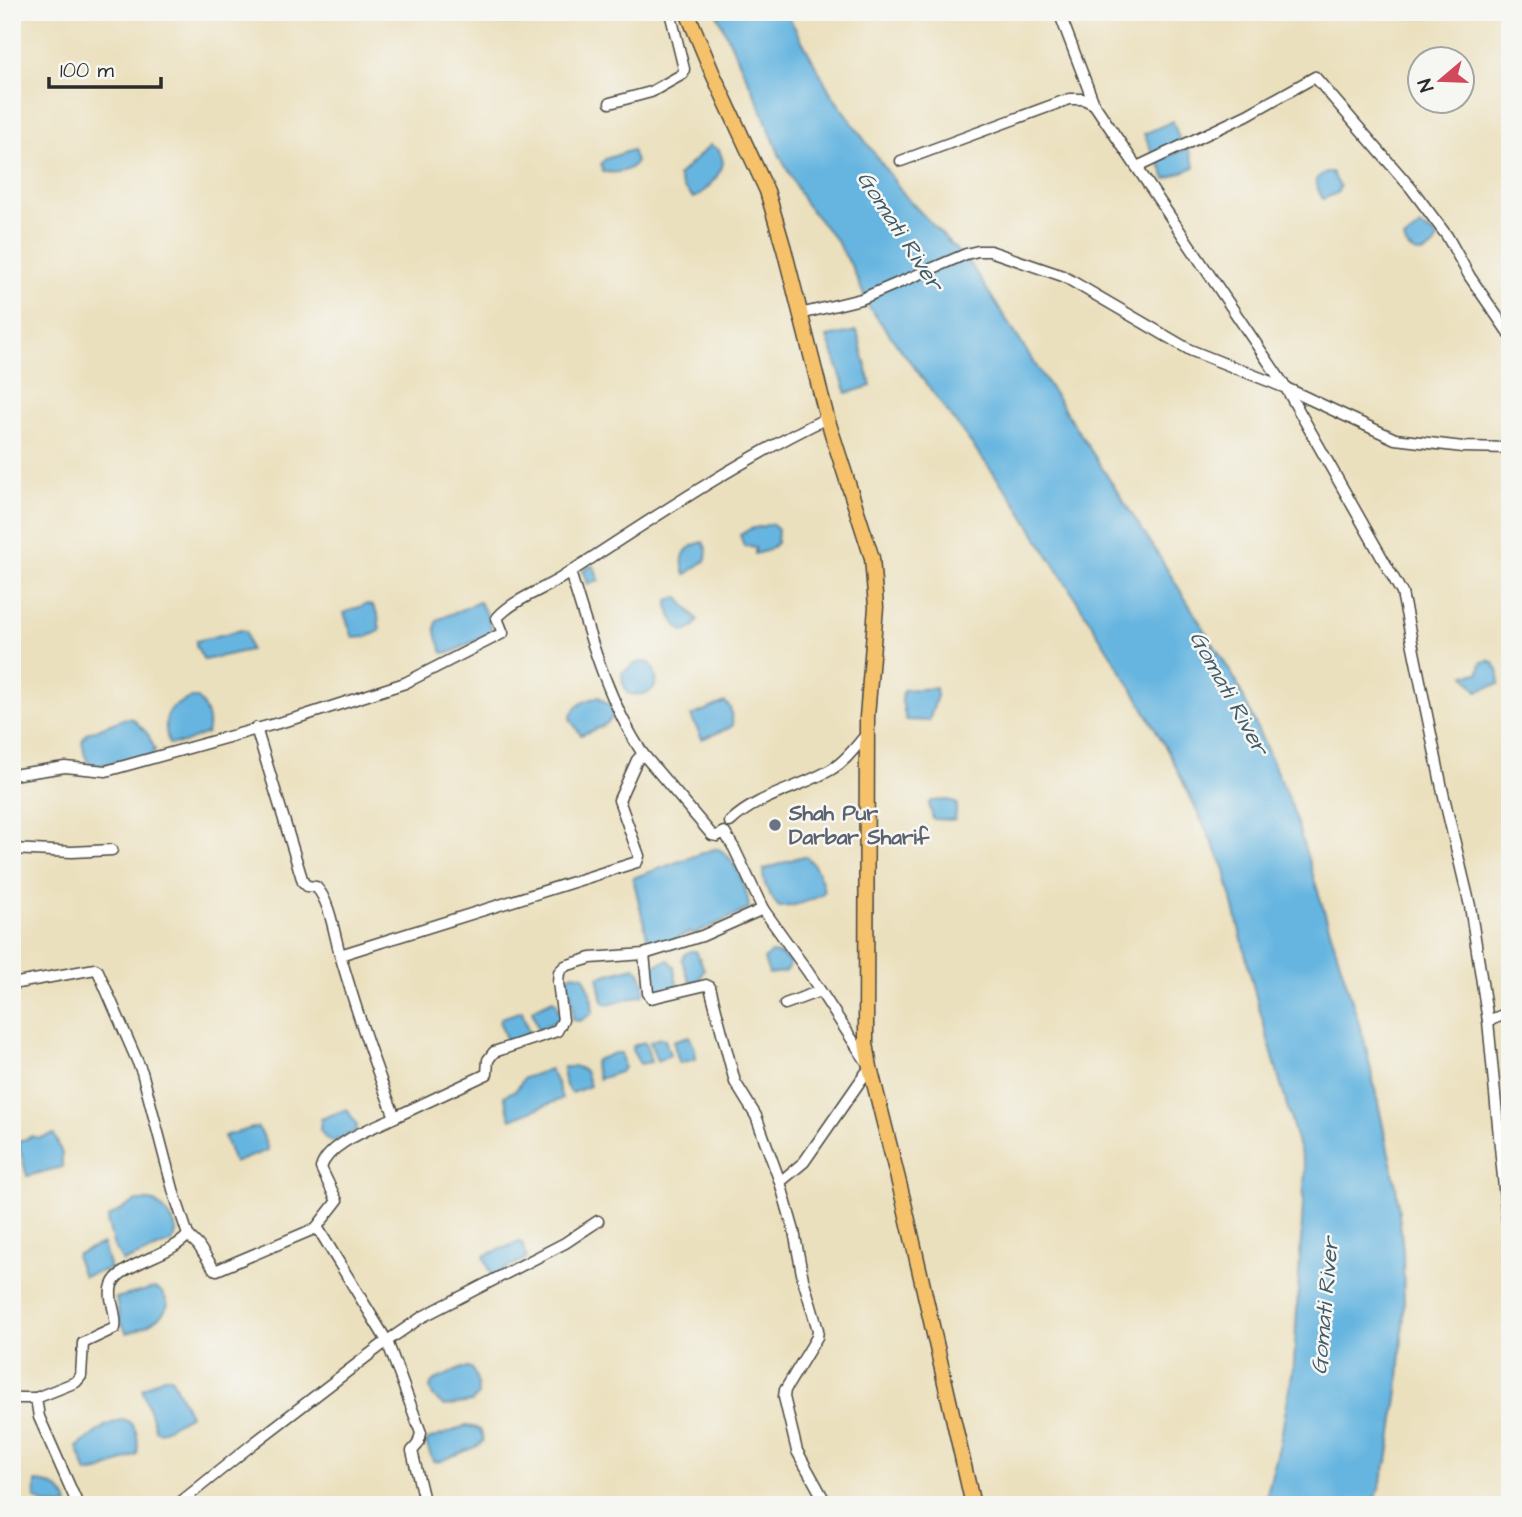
<svg xmlns="http://www.w3.org/2000/svg" width="1522" height="1517" font-family="'Architects Daughter',sans-serif">
<style>
.water{fill:#66b5e0;stroke:#487086;stroke-width:2}
.lines{fill:none;stroke-linecap:round;stroke-linejoin:round}
.minor-casing{stroke:#484641;stroke-width:13}
.major-casing{stroke:#484641;stroke-width:17}
.minor{stroke:#fff;stroke-width:10}
.major{stroke:#f5c16b;stroke-width:14}
.worship-dot{fill:#6b7280;stroke:#f6f6f2;stroke-width:2.5}
.labels{text-anchor:middle;dominant-baseline:central;stroke-width:5;stroke-linejoin:round;paint-order:stroke}
.worship-label{font-size:21px;font-weight:bold;fill:#5b616d;stroke:#f6f6f2;text-anchor:start}
.water-label{font-size:23px;font-style:italic;fill:#405b6a;stroke:#f6f6f2}
</style>
<rect width="100%" height="100%" fill="#f6f6f2"/>
<filter id="ink" filterUnits="userSpaceOnUse"><feTurbulence type="fractalNoise" baseFrequency=".0143" numOctaves="2"/><feDisplacementMap in="SourceGraphic" scale="14" xChannelSelector="R" yChannelSelector="G"/><feConvolveMatrix kernelMatrix="1 2 1 2 8 2 1 2 1" color-interpolation-filters="sRGB"/></filter>
<filter id="wash" filterUnits="userSpaceOnUse"><feTurbulence type="fractalNoise" baseFrequency=".00686" numOctaves="4" result="noise"/><feDisplacementMap in="SourceGraphic" scale="28" xChannelSelector="R" yChannelSelector="G"/><feGaussianBlur stdDeviation="1.57" result="paint"/><feColorMatrix in="noise" values="0 0 0 0 0 0 0 0 0 0 0 0 0 0 0 0 0 1.4 0 .05"/><feComposite in="paint" operator="in"/></filter>
<g filter="url(#wash)">
<rect width="100%" height="100%" fill="#ebe0bd"/>
<g class="water">
<path d="M716,12H786L832,95L906,197L971,265L1159,556L1236,681L1291,804L1365,1043L1396,1186L1403,1251L1404,1312L1398,1391L1389,1455L1374,1505H1264L1280,1443L1294,1363L1305,1169L1256,997L1224,867L1171,757L1138,698L1015,502L869,307L852,267L836,240L804,202L780,156L760,106Z"/>
<path d="M1173,121L1180,142L1153,154L1144,134Z"/>
<path d="M710,145L719,150C720,152 723,161 723,162C723,172 703,195 694,198L683,188L678,176Z"/>
<path d="M1188,148L1195,167L1166,179L1158,160Z"/>
<path d="M632,150L636,162C629,173 615,173 603,172L601,164L605,159Z"/>
<path d="M1326,172H1332L1340,187L1337,193L1323,199L1316,185L1317,178Z"/>
<path d="M1421,226L1438,238C1436,242 1435,246 1431,248C1421,258 1407,252 1404,239Z"/>
<path d="M857,331L871,386L847,393L827,337Z"/>
<path d="M772,524L778,530L777,543L769,550L755,554V547L744,546L740,535L750,529Z"/>
<path d="M703,542L707,550L706,560L685,575C679,557 684,546 703,542Z"/>
<path d="M591,566H594L599,580L588,584L583,570Z"/>
<path d="M678,597L698,620L693,628L685,632C675,627 667,611 668,600Z"/>
<path d="M479,602L486,613L493,632L452,652L443,653C439,642 433,631 437,620Z"/>
<path d="M366,604L373,606L378,615L380,631L367,637L353,638L344,613Z"/>
<path d="M241,630L246,631L250,650L204,660L196,646V641Z"/>
<path d="M1488,660L1494,663L1499,673V684L1477,691L1465,675L1479,673L1481,663Z"/>
<path d="M643,662L650,663C664,685 653,697 628,694L623,683L622,673L635,664Z"/>
<path d="M936,688L937,696L929,721L906,720L902,701L903,690Z"/>
<path d="M599,697L610,706L614,714C608,727 593,730 581,735L570,719C573,705 586,700 599,697Z"/>
<path d="M192,698H198C206,709 211,720 207,733L183,743L169,744C161,717 167,706 192,698Z"/>
<path d="M725,702L730,707L733,725L729,728L702,739L691,716Z"/>
<path d="M126,718L133,719L148,734L155,750L152,756L91,767L85,756L82,741L87,733Z"/>
<path d="M949,800L957,804L955,820L933,819L929,804L932,801Z"/>
<path d="M714,849H719C736,859 748,890 749,909L694,934L692,932C676,937 666,944 650,949L633,878Z"/>
<path d="M799,857H807C817,867 822,878 824,892C814,901 792,907 779,907C769,895 763,885 763,870Z"/>
<path d="M691,951H696L704,969L700,980L690,982L682,960L685,954Z"/>
<path d="M771,953C779,953 785,956 790,964L788,969L785,972L769,974L764,959Z"/>
<path d="M669,960L674,967L677,985L675,988L654,994L650,979L652,966Z"/>
<path d="M634,967C642,971 646,986 643,995L608,1005L603,1001L598,977Z"/>
<path d="M573,974L584,976L591,995L593,1013L580,1021L572,1020L573,1007L567,978Z"/>
<path d="M553,1000L557,1004L560,1019L538,1030L532,1010Z"/>
<path d="M522,1011L529,1034L512,1043L507,1041L499,1021L501,1018Z"/>
<path d="M689,1036L695,1049L696,1059L679,1063L673,1041Z"/>
<path d="M660,1038L665,1040L670,1055L657,1061L650,1042Z"/>
<path d="M643,1042L646,1044L651,1062L640,1064L632,1050L633,1046Z"/>
<path d="M615,1053H621L624,1068L620,1072L599,1079L594,1065L596,1060Z"/>
<path d="M564,1067H577L585,1071L590,1086L572,1093C565,1088 561,1075 564,1067Z"/>
<path d="M550,1069L558,1085L562,1099L511,1119L504,1096L516,1090L524,1078Z"/>
<path d="M347,1109L357,1126L356,1131L333,1142L327,1140L320,1130L321,1119Z"/>
<path d="M257,1127L262,1133L268,1150L234,1163L224,1136Z"/>
<path d="M54,1134L62,1154V1167L27,1176L18,1142L32,1136L39,1138Z"/>
<path d="M136,1201C142,1201 148,1200 154,1202C162,1206 175,1221 176,1231C177,1235 174,1238 172,1242L123,1262L114,1246L107,1221L109,1217Z"/>
<path d="M519,1242L522,1243L527,1258L492,1276L484,1257L486,1255Z"/>
<path d="M103,1244L110,1269L83,1276L76,1258L77,1254Z"/>
<path d="M154,1288C163,1290 165,1297 168,1305C162,1320 142,1329 127,1333L120,1322L116,1298Z"/>
<path d="M462,1368H471C477,1377 478,1384 478,1395L472,1402L444,1406L433,1396L430,1387L433,1381Z"/>
<path d="M163,1377H171L190,1415L160,1432L156,1431L142,1389Z"/>
<path d="M123,1419C138,1423 139,1442 137,1455L102,1470L87,1473L77,1447L105,1426Z"/>
<path d="M466,1426C477,1427 483,1429 483,1441L478,1446L438,1462L433,1461L426,1443L428,1440Z"/>
<path d="M36,1482C50,1482 65,1490 68,1505H47L35,1499Z"/>
</g>
</g>
<g filter="url(#ink)">
<g class="lines">
<defs>
<g id="minor">
<path d="M1059,12L1094,104L1286,388L1402,593L1443,793L1470,906L1488,1021L1510,1251"/>
<path d="M610,103L651,92L683,74L684,69L670,12"/>
<path d="M901,161L1069,99H1083L1094,104"/>
<path d="M1137,167L1247,115L1315,77L1411,188L1447,236L1470,277L1510,335"/>
<path d="M800,314L861,299L966,254L978,251H990L1063,276L1190,350L1286,388L1395,439L1463,447L1510,448"/>
<path d="M256,728L303,882L307,886L316,887C330,900 335,939 341,958C357,1012 374,1065 395,1117L487,1074L488,1060L494,1052L557,1031L563,1020L558,982L559,972L565,966L591,958L644,954L702,936L763,909L734,848L724,832L717,836L712,835L643,754"/>
<path d="M12,775L65,767L106,771L300,717L405,683L503,633L497,618C513,600 540,591 561,578C647,522 734,463 827,418"/>
<path d="M730,822C758,795 800,788 832,769C846,761 856,746 867,734"/>
<path d="M12,849L72,852L112,850"/>
<path d="M763,909L808,972L870,1067L804,1162L780,1182"/>
<path d="M644,954L648,993L651,998L706,985L710,987L735,1082L756,1116L780,1182L794,1231L803,1279L818,1330L817,1337L785,1390L784,1397L797,1451L827,1505"/>
<path d="M340,955L637,862L639,856L619,800L637,760L643,754C607,700 589,633 570,572"/>
<path d="M12,984L95,969L98,971L142,1072L174,1193L188,1235C172,1255 119,1264 112,1285C107,1299 118,1314 115,1328L83,1343L81,1376L76,1382L36,1398L39,1417L78,1505"/>
<path d="M785,1004L820,991"/>
<path d="M1488,1021L1510,1012"/>
<path d="M316,1228L337,1201L321,1168C328,1143 373,1128 395,1117"/>
<path d="M188,1235L198,1245L214,1269L217,1270L314,1229L319,1230L387,1341L421,1433L418,1444L412,1451L425,1505"/>
<path d="M12,1398H36"/>
<path d="M177,1505L254,1443L387,1341L422,1317L565,1243L598,1221"/>
</g>
<path id="major" d="M687,12L712,72L767,191L784,249L827,418L872,558L876,607L867,717L866,1043L870,1067L904,1203L973,1505"/>
</defs>
<use href="#minor" class="minor-casing"/>
<use href="#major" class="major-casing"/>
<use href="#minor" class="minor"/>
<use href="#major" class="major"/>
</g>
</g>
<circle class="worship-dot" cx="775" cy="825" r="7"/>
<g class="labels">
<g class="worship-label">
<text x="789" y="813">Shah Pur<tspan x="789" dy="24">Darbar Sharif</tspan></text>
</g>
<g class="water-label">
<text transform="translate(900 231) rotate(57)">Gomati River</text>
<text transform="translate(1229 693) rotate(61)">Gomati River</text>
<text transform="translate(1325 1306) rotate(-85)">Gomati River</text>
</g>
</g>
<rect width="1522" height="1517" fill="none" stroke="#f6f6f2" stroke-width="42"/>
<g transform="translate(1441 80) rotate(251)"><circle r="33" fill="#f6f6f2" stroke="#a5a5a2" stroke-width="2"/>
<path d="M0-5L12 26L0 18L-12 26Z" fill="#d1495b"/>
<text y="-10" font-size="19" font-weight="bold" text-anchor="middle" fill="#2b2b2b">N</text>
</g>
<path d="M49 77v10h112v-10" fill="none" stroke="#2b2b2b" stroke-width="3.5"/>
<text x="60" y="77" font-size="21" fill="#2b2b2b" stroke="#f6f6f2" stroke-width="5" paint-order="stroke">100 m</text>
</svg>
